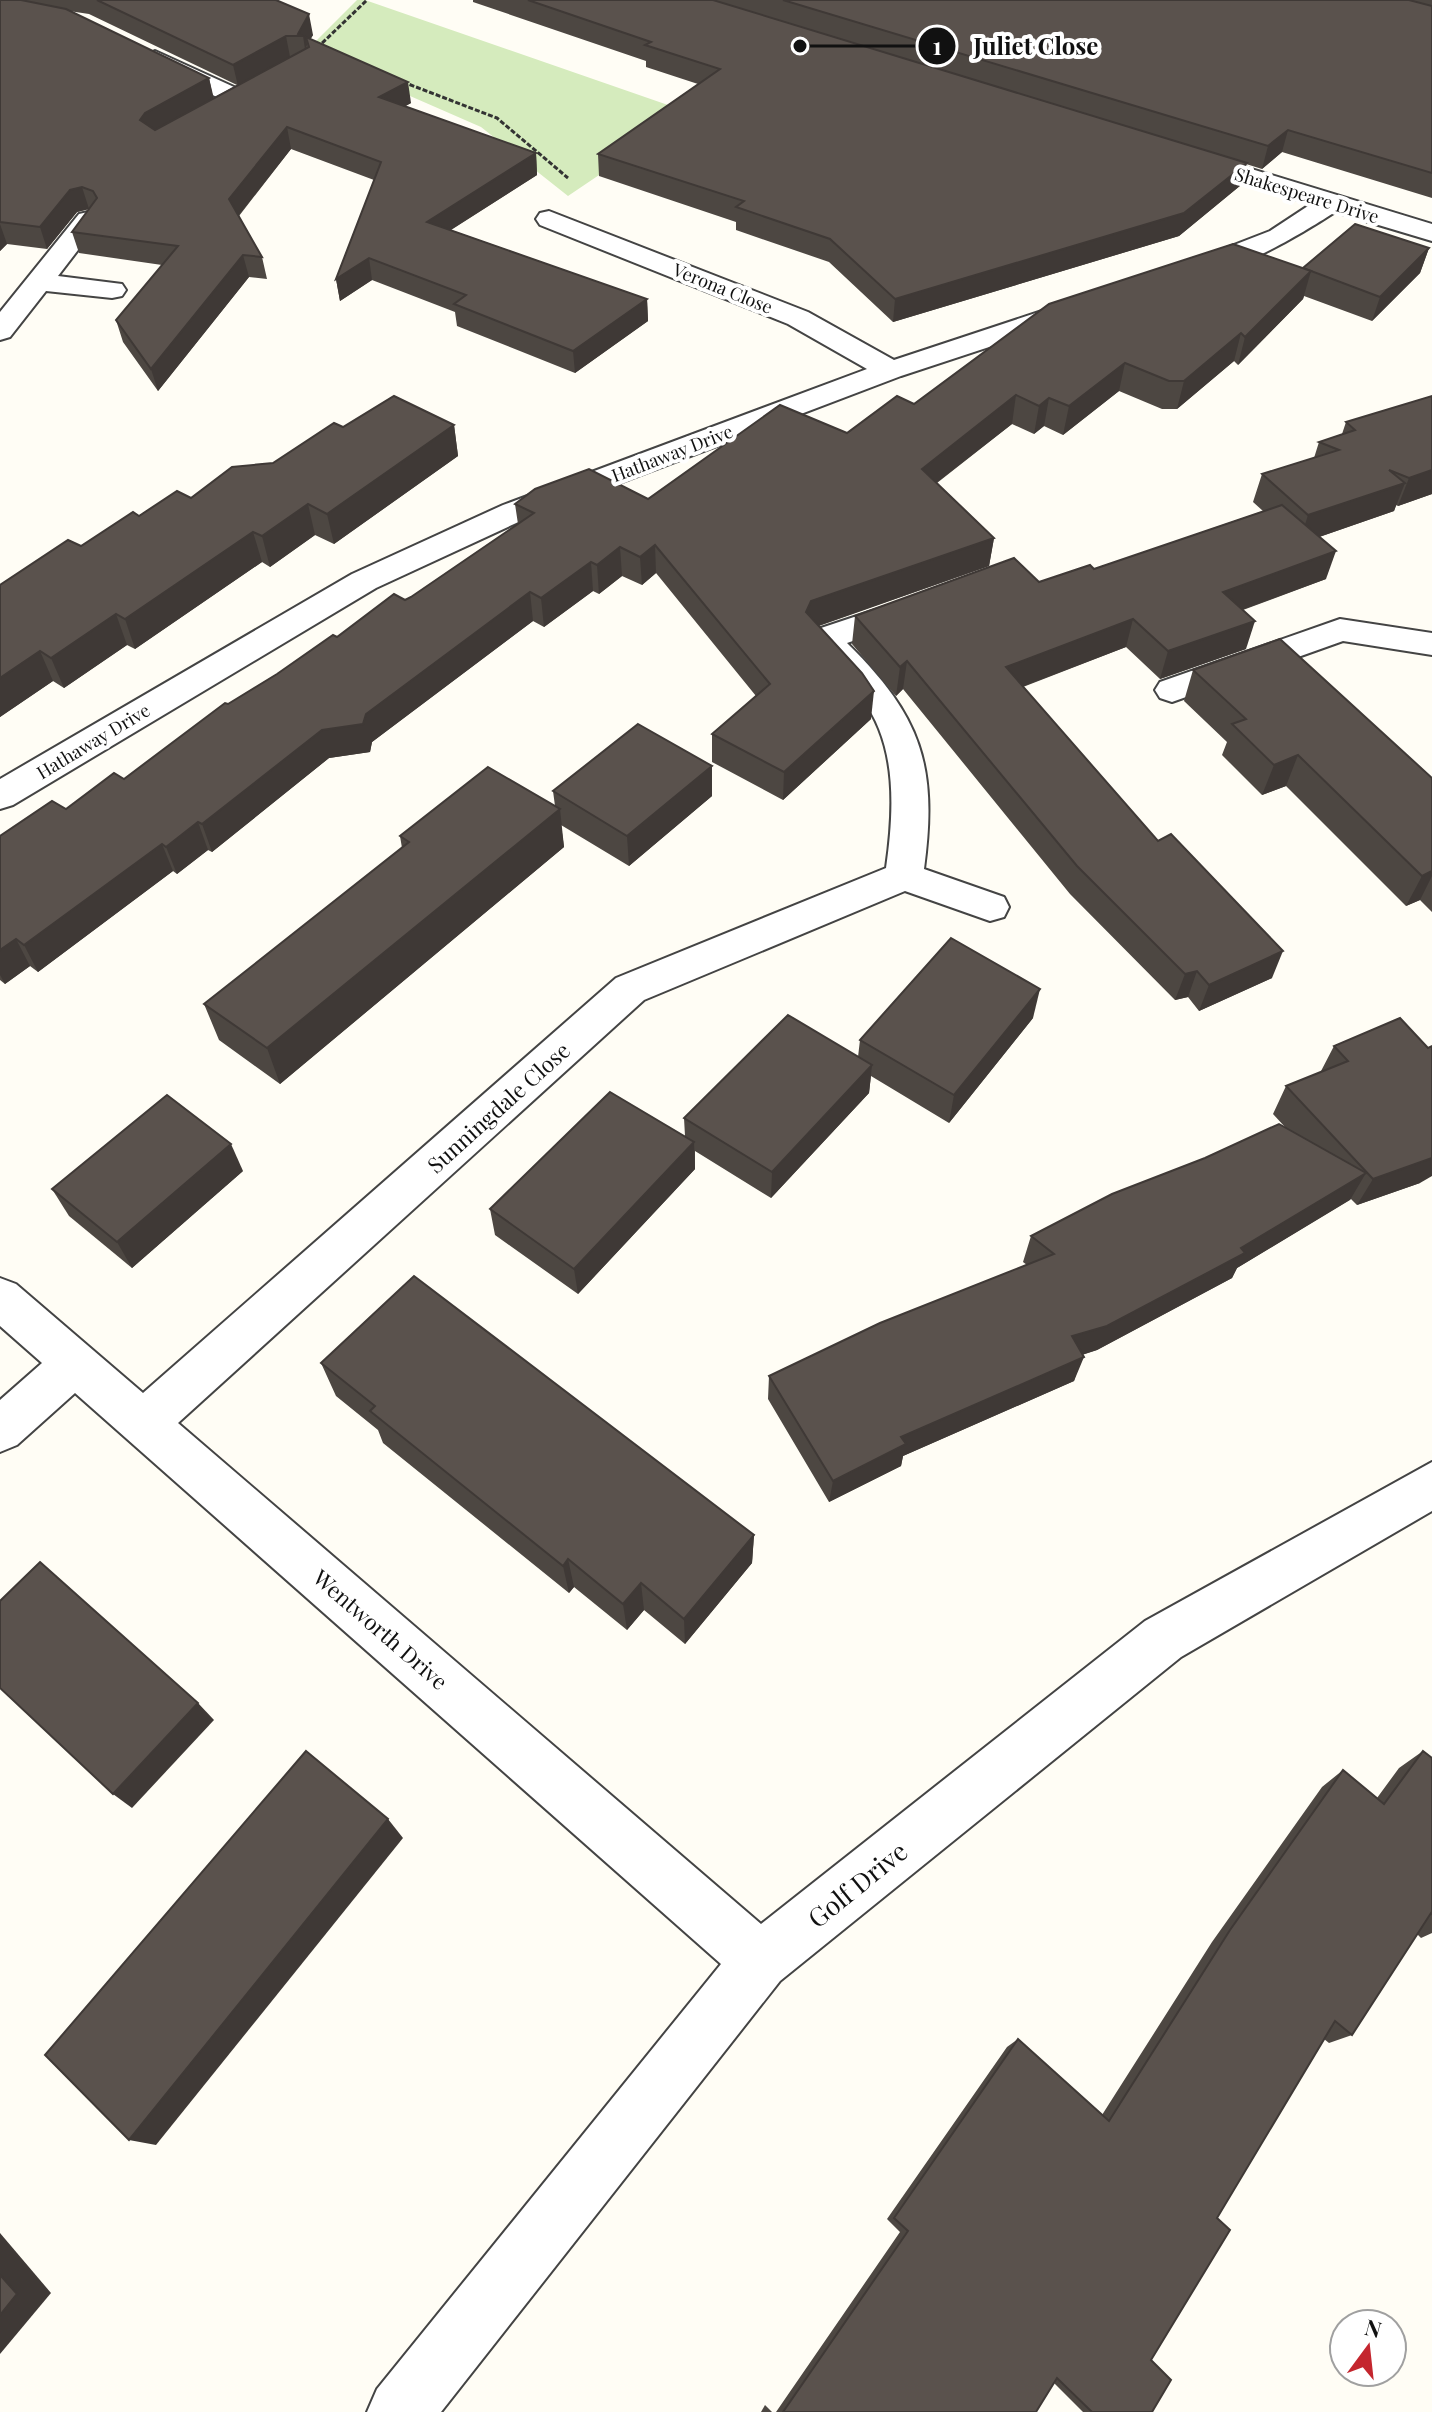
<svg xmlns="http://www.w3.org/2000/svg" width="1432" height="2412" font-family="'Playfair Display',serif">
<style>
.green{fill:#d5ebbd}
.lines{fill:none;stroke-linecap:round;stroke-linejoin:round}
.minor-casing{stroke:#444;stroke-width:4}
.path{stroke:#333;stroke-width:3;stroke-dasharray:5 2;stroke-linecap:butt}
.minor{fill:#fff;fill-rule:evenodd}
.wall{fill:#4d4742;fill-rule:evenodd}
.shaded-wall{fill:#3f3936}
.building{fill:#5a524d;stroke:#3f3936;stroke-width:2}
.labels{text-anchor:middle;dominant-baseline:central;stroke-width:8;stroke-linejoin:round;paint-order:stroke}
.far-street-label{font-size:18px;fill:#111;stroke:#fff}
.street-label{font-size:22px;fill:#111;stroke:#fff}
.near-street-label{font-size:26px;fill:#111;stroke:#fff}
.leader{fill:none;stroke:#111;stroke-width:3}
.callout-dot{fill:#111;stroke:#fff;stroke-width:3}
.mark-label{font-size:24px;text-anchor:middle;font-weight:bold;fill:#fff}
.callout-label{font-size:24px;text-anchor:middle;font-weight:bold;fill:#111;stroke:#fff;stroke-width:8;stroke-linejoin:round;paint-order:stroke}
</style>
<rect width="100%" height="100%" fill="#fffdf5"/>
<path class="green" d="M357,0H365L691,113L568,196L481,127L394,89L302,55Z"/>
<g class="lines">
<defs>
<g id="minor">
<path d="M155,51L245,92L248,97L245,102H227L147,63L143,58Z"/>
<path d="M1186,149L1432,224V241L1335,212C1306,231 1219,284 1185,276L1181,270L1185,264L1270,231L1311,204L1177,162L1173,157L1177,152Z"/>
<path d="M549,211L808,312L894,360L1063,304H1083L1087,310L1083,316L901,376L525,519L376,588L13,805L0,809V779L352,574L503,505L867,369L788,324L540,225L536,219L540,213Z"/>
<path d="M88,212L97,214L101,220L58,276L122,284L126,290L122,296L112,298L46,291L10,337L0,340V312L79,214Z"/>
<path d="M908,599L920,602L925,610L920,618L847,643C921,716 938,765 924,869L1004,897L1009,907L1004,917L990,921L905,891L644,1000L178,1423L761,1924L1145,1621L1432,1462V1511L1181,1657L780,1981L441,2412H367L377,2389L721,1964L75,1393L17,1445L0,1452V1400L42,1363L0,1326V1278L16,1284L143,1393L616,978L886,868C894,813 898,745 862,699C845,678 822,662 807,639L812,631Z"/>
<path d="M1340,619L1432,633V655L1343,641L1172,702L1160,698L1155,690L1160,682Z"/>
</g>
</defs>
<use href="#minor" class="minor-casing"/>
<g class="path">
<path d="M317,48L367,0"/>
<path d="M403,82L497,118L568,178"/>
</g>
<use href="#minor" class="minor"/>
</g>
<g class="wall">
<path d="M0,0H276L313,35L310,39L411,103L405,106L536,153L537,175L451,230L647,299L648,321L575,373L457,326L455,312L372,280L340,301L336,279L374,180L291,149L239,216L262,257L267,279L249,277L158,391L123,342L116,320L162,265L79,253L72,232L89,209L77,212L47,249L7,244L0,251ZM69,11L89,14L237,85L213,98L209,78Z"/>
<path d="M473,0H1432V198L1282,152L1262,169L1246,164L1241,185L1179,236L893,322L829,262L736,230V222L599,176L598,154L698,84L646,67V61L473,2Z"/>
<path d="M1429,248L1420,273L1372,321L1304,296L1303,299L1238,365L1234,361L1177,409H1162L1119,391L1063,435L1044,426L1034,434L1012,424L937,483L994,538L989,566L819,626L871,719L783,800L712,762V734L756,696L656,573L642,585L622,576L599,594L593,591L544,627L533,621L372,742L370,752L329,758L212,852L208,850L177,874L173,871L38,972L30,966L5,984L0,980V836L66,809L124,779L228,704L337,637L411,597L518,524L515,504L648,499L847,433L914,404L1303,268Z"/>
<path d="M1346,422L1432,494L1398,506L1396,505L1394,511L1319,537L1326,579L1243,610L1246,649L1160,679L1126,647L1023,687L1272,978L1199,1011L1188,997L1175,1000L1070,894L903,689L896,696L852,644L855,616L1039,582L1094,569L1263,511L1253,502L1262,474L1314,458L1319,442L1342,434Z"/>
<path d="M454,425L458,456L334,544L315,535L270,567L262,562L135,649L127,645L64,688L53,681L0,717V585L81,546L139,516L191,498L273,463L343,427Z"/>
<path d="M1193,670L1432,778V912L1420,900L1406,906L1286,786L1262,795L1222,755L1227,742L1184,701Z"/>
<path d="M553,791L712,796L629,866L561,825L564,847L280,1084L219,1040L204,1004L402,848L400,836L555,806Z"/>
<path d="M1033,1018L949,1123L871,1076L869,1093L771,1198L695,1151V1169L578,1294L495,1235L490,1209L685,1136L684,1118L858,1057L860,1040Z"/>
<path d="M1400,1018L1420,1183L1357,1205L1351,1199L1237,1268L1232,1278L1097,1350L1082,1355L1074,1381L903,1456L901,1466L829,1502L768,1399L769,1376L1027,1265L1023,1262L1031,1236L1285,1127L1273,1114L1286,1086L1320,1073L1334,1046Z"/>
<path d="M243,1171L132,1268L69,1216L52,1189Z"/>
<path d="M321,1363L754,1535L752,1563L685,1644L644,1610L627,1630L574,1587L569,1593L383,1443L378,1430L336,1396Z"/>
<path d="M1423,1751L1432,1758V1933L1421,1938L1417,1934L1352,2035L1329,2043L1324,2039L1217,2218L1151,2360L1152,2412H1083L1054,2383L1036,2412H776L900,2232L887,2219L1007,2047L1018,2039L1102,2115L1212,1942L1322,1787L1343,1770L1377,1798L1399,1768Z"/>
<path d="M765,2405L772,2412H761Z"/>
</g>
<g class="shaded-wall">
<path d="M309,14L313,35L308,44L306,37L307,45L305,49L303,36L298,34Z"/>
<path d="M286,36L290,57L238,86L233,65Z"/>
<path d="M209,78L214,99L151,134L140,120L145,113Z"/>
<path d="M408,82L411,103L383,119L379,97Z"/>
<path d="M287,127L291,149L234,221L229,199Z"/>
<path d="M1288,130L1282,152L1262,169L1268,146Z"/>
<path d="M536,153L537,175L430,243L427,222Z"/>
<path d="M1247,163L1241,185L1179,236L893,322L895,299Z"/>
<path d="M82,187L89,209L77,212L47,249L40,227L70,190Z"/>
<path d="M0,224L7,244L0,251Z"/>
<path d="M1429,248L1420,273L1372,321L1380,297Z"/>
<path d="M243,255L249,277L158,391L151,369Z"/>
<path d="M369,258L372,280L340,301L336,279Z"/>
<path d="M1311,271L1303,299L1238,365L1245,337Z"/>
<path d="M647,299L648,321L575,373L573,351Z"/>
<path d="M1241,333L1234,361L1177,409L1184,381Z"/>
<path d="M1125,363L1119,391L1063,435L1069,406Z"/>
<path d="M1016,395L1012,424L918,497L922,469Z"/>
<path d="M1049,398L1044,426L1034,434L1039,406Z"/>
<path d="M454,425L458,456L334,544L327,514Z"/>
<path d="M1432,470V494L1398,506L1409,478Z"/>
<path d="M1405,483L1394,511L1299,544L1308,515Z"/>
<path d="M308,504L315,535L270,567L262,536Z"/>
<path d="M253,532L262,562L135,649L125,619Z"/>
<path d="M994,538L989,566L809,629L806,612L811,601Z"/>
<path d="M655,545L656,573L642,585L640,557Z"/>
<path d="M620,547L622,576L599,594L597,565Z"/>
<path d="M1336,551L1326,579L1214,620L1223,592Z"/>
<path d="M591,562L593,591L544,627L541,598Z"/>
<path d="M530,592L533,621L372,742L370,752L329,758L212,852L202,824L322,730L366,714Z"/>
<path d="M116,614L127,645L64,688L51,658Z"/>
<path d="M1133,619L1126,647L1000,695L1006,667Z"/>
<path d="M1255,621L1246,649L1160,679L1168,651Z"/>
<path d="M40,651L53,681L0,717V678Z"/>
<path d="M907,661L903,689L896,696L900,667Z"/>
<path d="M874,691L871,719L783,800L784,772Z"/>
<path d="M1298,755L1286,786L1262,795L1274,765Z"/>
<path d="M712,766V796L629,866L627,836Z"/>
<path d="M560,809L564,847L280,1084L267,1048Z"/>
<path d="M198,822L208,850L177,874L166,847Z"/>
<path d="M162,844L173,871L38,972L24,945Z"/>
<path d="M1432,871V876L1420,900L1406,906L1422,876Z"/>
<path d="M16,939L30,966L5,984L0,975V950Z"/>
<path d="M1283,951L1272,978L1199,1011L1209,985Z"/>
<path d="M1197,971L1188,997L1175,1000L1185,974Z"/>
<path d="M1040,989L1033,1018L949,1123L954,1095Z"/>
<path d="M872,1065L869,1093L771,1198L772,1172Z"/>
<path d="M694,1142L695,1169L578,1294L574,1269Z"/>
<path d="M231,1144L243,1171L132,1268L117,1242Z"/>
<path d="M1432,1158V1176L1420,1183L1357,1205L1373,1179Z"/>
<path d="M1366,1173L1350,1200L1237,1268L1232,1278L1097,1350L1062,1361L1072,1336L1241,1248Z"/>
<path d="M1084,1357L1074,1381L903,1456L901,1466L829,1502L833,1481L901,1437Z"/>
<path d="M754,1535L752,1563L685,1644L684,1619Z"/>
<path d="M568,1559L574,1587L569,1593L563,1566Z"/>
<path d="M641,1583L644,1610L627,1630L623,1604Z"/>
<path d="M198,1703L214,1720L132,1808L113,1794Z"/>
<path d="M388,1819L403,1838L156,2145L129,2140Z"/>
<path d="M0,2233L51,2293L0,2354Z"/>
</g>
<g class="building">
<path d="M0,0H21L66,9L209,78L145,113L140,120L155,130L309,47L306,37L408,82L379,97L536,153L427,222L647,299L573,351L454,304L466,295L369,258L336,279L381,162L287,127L229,199L262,257L243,255L151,369L116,320L178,246L72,232L97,198L93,191L82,187L70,190L40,227L0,222Z"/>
<path d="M97,0H276L309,14L298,34L303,36H286L233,65Z"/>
<path d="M528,0H713L1247,163L1184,213L895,299L830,239L736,207L744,201L598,154L720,69L645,45L651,42Z"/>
<path d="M783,0H1409L1432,6V173L1288,130L1268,146Z"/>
<path d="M1355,224L1429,248L1380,297L1303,268Z"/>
<path d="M1233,244L1311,271L1245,337L1241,333L1184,381H1169L1125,363L1069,406L1049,398L1039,406L1016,395L922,469L994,538L811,601L806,612L862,673L874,691L784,772L712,734L770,684L655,545L640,557L620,547L597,565L591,562L541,598L530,592L366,714L363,724L322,730L202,824L198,822L166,847L162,844L24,945L16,939L0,950V836L52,801L66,809L114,773L124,779L225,703L228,704L277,674L333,635L337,637L394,594L405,600L411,597L534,513L515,504L535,489L589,469L648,499L780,405L847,433L897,396L914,404L1049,304Z"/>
<path d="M394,396L454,425L327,514L308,504L262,536L253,532L125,619L116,614L51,658L40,651L0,678V585L68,540L81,546L133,512L139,516L177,491L191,498L232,467L273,463L334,423L343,427Z"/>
<path d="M1432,396V470L1409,478L1389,470L1405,483L1308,515L1262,474L1339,450L1319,442L1355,430L1346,422Z"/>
<path d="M1282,505L1336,551L1223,592L1255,621L1168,651L1133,619L1006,667L1158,841L1171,834L1283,951L1209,985L1197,971L1185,974L1077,866L907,661L900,667L855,616L1014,558L1039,582L1090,565L1094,569Z"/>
<path d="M1280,639L1432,778V871L1422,876L1298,755L1274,765L1232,724L1246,719L1193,670Z"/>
<path d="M638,724L712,766L627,836L553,791Z"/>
<path d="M488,767L560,809L267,1048L204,1004L409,842L400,836Z"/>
<path d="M951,938L1040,989L954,1095L860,1040Z"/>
<path d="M788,1015L872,1065L772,1172L684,1118Z"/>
<path d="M1400,1018L1428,1048L1432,1046V1158L1373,1179L1286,1086L1348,1061L1334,1046Z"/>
<path d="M610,1092L694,1142L574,1269L490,1209Z"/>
<path d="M167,1095L231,1144L117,1242L52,1189Z"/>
<path d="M1279,1124L1366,1173L1241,1248L1245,1253L1107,1326L1072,1336L1084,1357L901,1437L906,1444L833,1481L769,1376L880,1323L1054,1254L1031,1236L1112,1194L1205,1158Z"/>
<path d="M414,1276L754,1535L684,1619L641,1583L623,1604L568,1559L563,1566L370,1411L375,1406L321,1363Z"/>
<path d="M40,1562L198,1703L113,1794L0,1688V1601Z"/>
<path d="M306,1751L388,1819L129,2140L45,2055Z"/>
<path d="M1423,1751L1432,1758V1914L1431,1913L1352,2035L1335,2021L1217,2218L1230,2230L1151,2360L1171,2380L1152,2412H1092L1057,2378L1036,2412H783L908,2231L894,2218L1018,2039L1109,2121L1230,1930L1343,1770L1384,1804Z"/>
<path d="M0,2275L17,2294L0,2315Z"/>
</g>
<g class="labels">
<g class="far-street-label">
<text transform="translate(1307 195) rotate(17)">Shakespeare Drive</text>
<text transform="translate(723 288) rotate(22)">Verona Close</text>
<text transform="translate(672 453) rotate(-21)">Hathaway Drive</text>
<text transform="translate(93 741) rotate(-31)">Hathaway Drive</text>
</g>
<g class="street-label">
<text transform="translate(498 1107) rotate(-42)">Sunningdale Close</text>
<text transform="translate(381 1629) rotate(41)">Wentworth Drive</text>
</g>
<g class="near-street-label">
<text transform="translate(857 1884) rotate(-39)">Golf Drive</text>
</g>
</g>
<path class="leader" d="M800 46L937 46"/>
<g class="callout-dot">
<circle cx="800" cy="46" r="8"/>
<circle cx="937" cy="46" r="20"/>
</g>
<g class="mark-label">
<text x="937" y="55">1</text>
</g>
<g class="callout-label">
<text x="1036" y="55">Juliet Close</text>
</g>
<g transform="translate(1368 2348) rotate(15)"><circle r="38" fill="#ffffff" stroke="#a0a0a0" stroke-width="2"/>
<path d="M0-6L14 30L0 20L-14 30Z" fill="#c4262e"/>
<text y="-12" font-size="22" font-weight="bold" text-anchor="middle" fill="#111111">N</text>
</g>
</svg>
